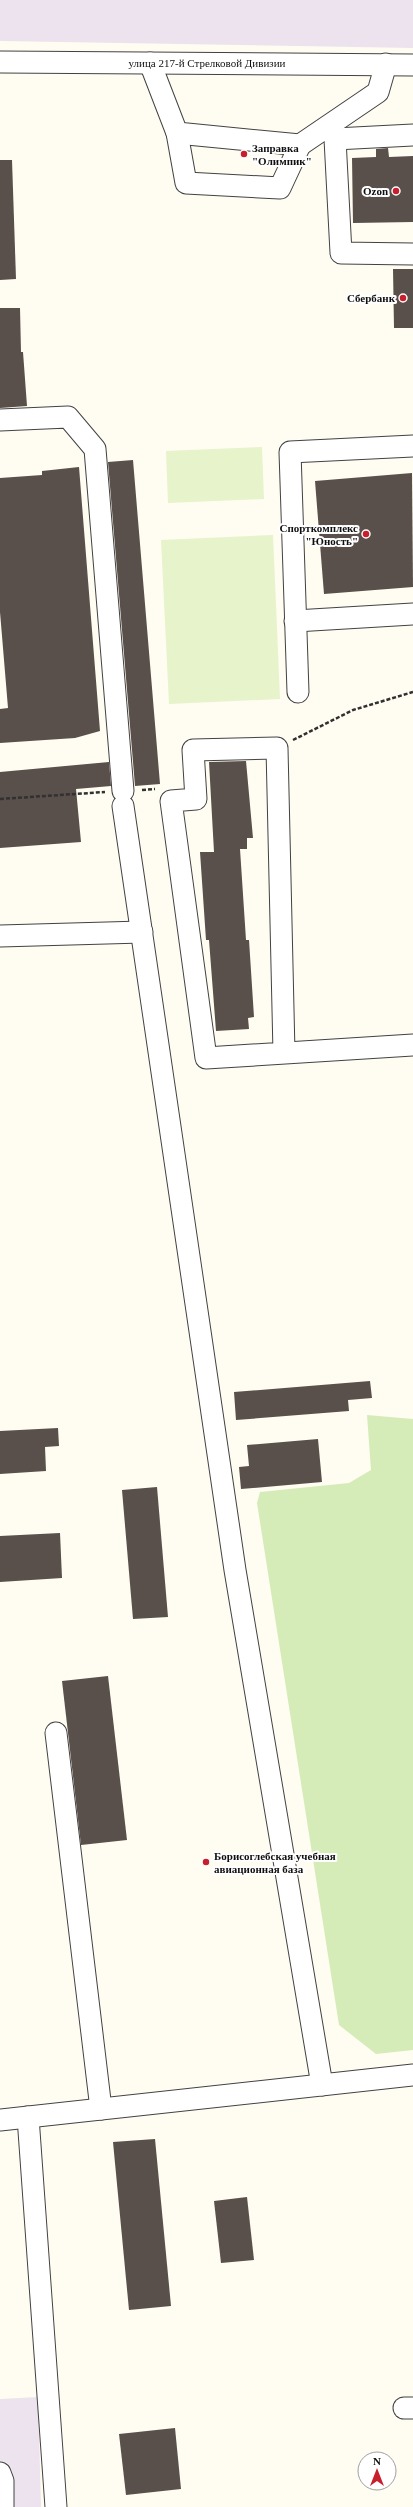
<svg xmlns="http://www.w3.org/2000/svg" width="413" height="2507" font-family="Georgia,serif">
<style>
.industrial{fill:#ece3ee}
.green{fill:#d6ecb8}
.pitch{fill:#e7f3cb}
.building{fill:#594f4b}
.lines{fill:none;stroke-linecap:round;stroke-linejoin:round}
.minor-casing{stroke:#424242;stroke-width:23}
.path{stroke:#313131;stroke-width:2.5;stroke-dasharray:4 2;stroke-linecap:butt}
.minor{stroke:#fff;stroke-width:21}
.poi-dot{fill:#c81f2f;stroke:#fff;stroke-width:1.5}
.labels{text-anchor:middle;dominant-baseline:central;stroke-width:4;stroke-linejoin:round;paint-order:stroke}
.street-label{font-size:11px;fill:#0f0f0f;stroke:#fff}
.poi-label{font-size:11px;font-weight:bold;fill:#0f0f0f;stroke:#fff;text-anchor:end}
</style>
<rect width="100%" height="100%" fill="#fffcf1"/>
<g class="industrial">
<path d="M0,0H413V48L0,41Z"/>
<path d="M38,2397L41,2507H0V2399Z"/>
</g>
<path class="green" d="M367,1415L413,1419V2050L376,2054L339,2025L257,1503L260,1492L349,1483L371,1470Z"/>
<g class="pitch">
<path d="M262,447L264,499L168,503L166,451Z"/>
<path d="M273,535L280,699L169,704L161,540Z"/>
</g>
<g class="building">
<path d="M388,148L389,157L413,156V222L353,223L352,158L376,157V149Z"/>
<path d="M0,160H12L16,279L0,280Z"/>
<path d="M393,269H413V328H394Z"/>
<path d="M0,308H20L21,352H23L27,406L0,408Z"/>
<path d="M133,460L160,784L135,786L108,462Z"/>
<path d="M79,467L100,731L75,738L0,743V709L8,708L0,612V478L42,475V471Z"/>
<path d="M412,473L413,587L324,594L315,481Z"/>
<path d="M246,761L253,838H247V849H240L246,940H249L254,1017L248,1018L249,1029L216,1031L209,940H206L200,852H214L209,762Z"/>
<path d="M109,762L111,786L76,789L81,842L0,848V772Z"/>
<path d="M370,1381L372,1398L348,1400L349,1411L236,1420L234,1392Z"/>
<path d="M58,1428L59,1446L45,1447L46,1471L0,1474V1431Z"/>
<path d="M318,1439L322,1482L241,1489L239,1467L249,1466L247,1445Z"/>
<path d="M157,1487L168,1617L133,1619L122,1490Z"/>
<path d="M60,1533L62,1578L0,1582V1536Z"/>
<path d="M108,1676L127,1840L81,1845L62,1681Z"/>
<path d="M155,2139L171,2306L129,2310L113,2142Z"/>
<path d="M247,2197L254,2260L221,2263L214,2201Z"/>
<path d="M175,2428L181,2489L126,2495L119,2434Z"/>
</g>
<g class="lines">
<defs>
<g id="minor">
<path d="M0,62L413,65"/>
<path d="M150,63L177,133L300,145L378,92L386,64"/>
<path d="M177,133L186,183L280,188L300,145"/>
<path d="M413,135L335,139L341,253L413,254"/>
<path d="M0,420L68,417L95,449L123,791"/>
<path d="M295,621L413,614"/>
<path d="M298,692L290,452L413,446"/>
<path d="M123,806L235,1570L322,2085"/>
<path d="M0,936L142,932"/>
<path d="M284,1053L277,748L193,750L196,799L171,801L206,1058L413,1045"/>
<path d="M56,1733L101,2109"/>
<path d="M28,2117L56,2507"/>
<path d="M0,2120L413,2075"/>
<path d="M404,2408H413"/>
<path d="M0,2473L3,2481V2507"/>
</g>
</defs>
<use href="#minor" class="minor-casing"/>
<g class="path">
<path d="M293,740L353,710L413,692"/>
<path d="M142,790L155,789"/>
<path d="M0,799L105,792"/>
</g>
<use href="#minor" class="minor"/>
</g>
<g class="poi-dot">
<circle cx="244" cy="154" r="4"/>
<circle cx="396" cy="191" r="4"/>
<circle cx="403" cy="298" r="4"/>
<circle cx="366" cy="534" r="4"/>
<circle cx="206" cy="1862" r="4"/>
</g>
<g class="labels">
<g class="street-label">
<text x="207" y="63">улица 217-й Стрелковой Дивизии</text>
</g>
<g class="poi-label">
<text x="252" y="148" text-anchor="start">Заправка<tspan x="252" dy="13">"Олимпик"</tspan></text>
<text x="388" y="191">Ozon</text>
<text x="395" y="298">Сбербанк</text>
<text x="358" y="528">Спорткомплекс<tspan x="358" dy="13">"Юность"</tspan></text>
<text x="214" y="1856" text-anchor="start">Борисоглебская учебная<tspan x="214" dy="13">авиационная база</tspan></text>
</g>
</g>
<g transform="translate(377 2471)"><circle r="19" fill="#ffffff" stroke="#9f9f9f"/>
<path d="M0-3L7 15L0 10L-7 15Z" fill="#c81f2f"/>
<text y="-6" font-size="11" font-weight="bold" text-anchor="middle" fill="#0f0f0f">N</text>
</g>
</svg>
